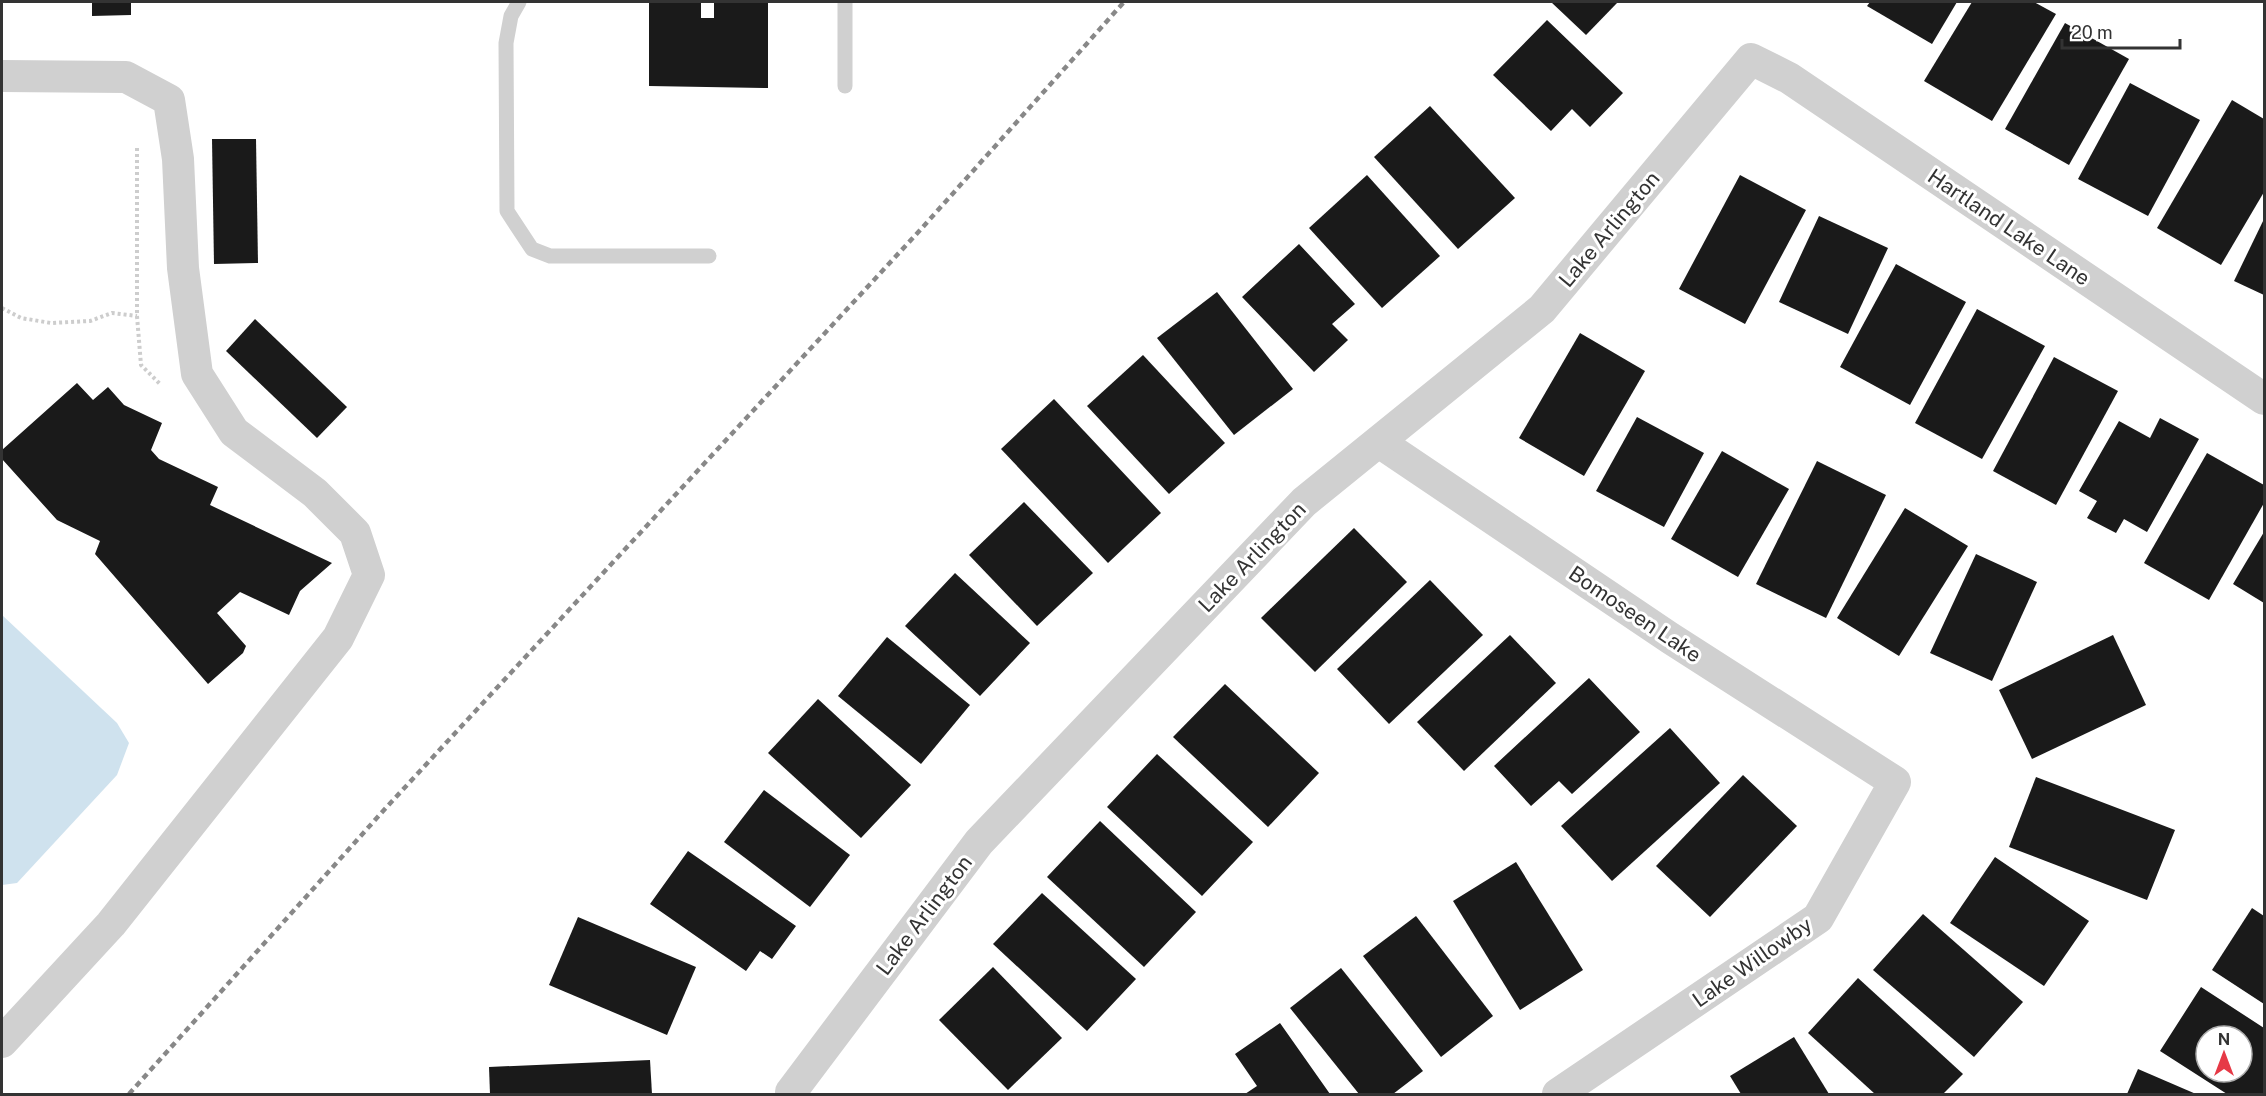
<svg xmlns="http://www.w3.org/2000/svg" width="2266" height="1096" font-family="'Public Sans',sans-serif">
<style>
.water{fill:#cfe2ee}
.building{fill:#1a1a1a;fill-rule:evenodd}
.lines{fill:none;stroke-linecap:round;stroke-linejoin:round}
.path{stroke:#cdcdcd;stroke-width:4;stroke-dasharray:3 3;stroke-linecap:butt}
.service{stroke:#d0d0d0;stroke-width:15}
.minor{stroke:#d0d0d0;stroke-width:32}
.rail{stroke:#888;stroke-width:4.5;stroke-dasharray:6 4.5;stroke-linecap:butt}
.labels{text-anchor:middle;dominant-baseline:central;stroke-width:6;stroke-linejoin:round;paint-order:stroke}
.street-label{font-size:21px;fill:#333;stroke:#fff}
</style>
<rect width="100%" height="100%" fill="#fff"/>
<path class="water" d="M2,615L117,723L129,743L117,775L17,883L2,885Z"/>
<g class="building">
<path d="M92,2H131V15L92,16Z"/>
<path d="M649,2H701V18H714V2H768V88L649,86Z"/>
<path d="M1551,2H1618L1586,35Z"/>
<path d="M1870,2H1957L1932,44L1867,6Z"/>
<path d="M1972,2H2034L2056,14L1992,121L1924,81Z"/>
<path d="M1547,20L1623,93L1590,127L1572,109L1551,131L1493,75Z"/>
<path d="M2065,23L2129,59L2069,165L2005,129Z"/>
<path d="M2130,83L2200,120L2148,216L2078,179Z"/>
<path d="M2232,100L2264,119V192L2221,265L2157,228Z"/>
<path d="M1430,106L1515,198L1458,249L1374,157Z"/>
<path d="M212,139H256L258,263L214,264Z"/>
<path d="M1367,175L1440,256L1382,308L1309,228Z"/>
<path d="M1740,175L1806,210L1745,324L1679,289Z"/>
<path d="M1819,216L1888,248L1848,334L1779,302Z"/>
<path d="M2264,219V295L2234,281Z"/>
<path d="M1299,244L1355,304L1332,324L1348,340L1314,372L1242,297Z"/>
<path d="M1896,264L1966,302L1910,405L1840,367Z"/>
<path d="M1217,292L1293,389L1234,435L1157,338Z"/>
<path d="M1977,309L2045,346L1982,459L1915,423Z"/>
<path d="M255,319L347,407L317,438L226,351Z"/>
<path d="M1580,333L1645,371L1584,476L1519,438Z"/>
<path d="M1143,355L1225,443L1169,494L1087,406Z"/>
<path d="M2054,357L2118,391L2056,505L1993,471Z"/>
<path d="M77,383L93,400L108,387L124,405L162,423L151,450L159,459L218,487L210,505L332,563L300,591L289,615L240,592L217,613L246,646L243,653L208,684L95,554L100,541L57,520L2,459V450Z"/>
<path d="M1054,399L1161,513L1108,563L1001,449Z"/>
<path d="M1637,417L1704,453L1664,527L1596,491Z"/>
<path d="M2160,418L2199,439L2147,532L2124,519L2116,533L2087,518L2097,501L2079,491L2119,421L2150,438Z"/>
<path d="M1722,451L1789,489L1738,577L1671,539Z"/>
<path d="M2207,453L2264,485V503L2209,600L2144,563Z"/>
<path d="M1817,461L1886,495L1826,618L1756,584Z"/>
<path d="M1024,502L1093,573L1037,626L969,555Z"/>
<path d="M1905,508L1968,546L1899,656L1837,618Z"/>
<path d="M1354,528L1407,582L1315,672L1261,618Z"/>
<path d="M2264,532V603L2233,584Z"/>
<path d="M1976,554L2037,582L1992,681L1930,653Z"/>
<path d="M955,573L1030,643L980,696L905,626Z"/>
<path d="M1430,580L1483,635L1389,724L1337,669Z"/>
<path d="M1510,635L1556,683L1464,771L1417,722Z"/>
<path d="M2113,635L2146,705L2032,759L1999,690Z"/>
<path d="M887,637L970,705L921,764L838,696Z"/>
<path d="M1589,678L1640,732L1572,794L1559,781L1531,806L1494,766Z"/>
<path d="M1225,684L1319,773L1268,827L1173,737Z"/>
<path d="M818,699L911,785L861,838L768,753Z"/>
<path d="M1670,728L1720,783L1612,881L1561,826Z"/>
<path d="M1157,754L1253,842L1202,896L1107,807Z"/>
<path d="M1743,775L1797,826L1710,917L1656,866Z"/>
<path d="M2036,777L2175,830L2147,900L2009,847Z"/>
<path d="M764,790L850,855L810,907L724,842Z"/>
<path d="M1100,821L1196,912L1144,967L1047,877Z"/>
<path d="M688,851L796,926L772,959L760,951L746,971L650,904Z"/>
<path d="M1995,857L2089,921L2044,986L1950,923Z"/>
<path d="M1516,862L1583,970L1520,1010L1453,901Z"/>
<path d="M1042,893L1136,979L1087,1031L993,944Z"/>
<path d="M2252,908L2264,916V1004L2212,970Z"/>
<path d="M1923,914L2023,1002L1974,1057L1873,970Z"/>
<path d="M1416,916L1493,1016L1441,1057L1363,956Z"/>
<path d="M578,917L696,967L667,1035L549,985Z"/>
<path d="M993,967L1062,1038L1008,1090L939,1020Z"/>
<path d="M1341,968L1423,1071L1393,1094H1359L1290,1008Z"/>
<path d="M1858,978L1963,1074L1943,1094H1875L1808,1033Z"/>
<path d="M2201,987L2264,1028V1094H2227L2160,1051ZM2206,1036H2242V1072H2206Z"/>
<path d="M1280,1023L1330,1094H1245L1257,1086L1235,1054Z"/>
<path d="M1794,1037L1829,1094H1741L1730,1076Z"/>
<path d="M650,1060L652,1094H490L489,1067Z"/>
<path d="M2138,1069L2196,1094H2127Z"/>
</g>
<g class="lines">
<g class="path">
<path d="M137,148V316L141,365L161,385"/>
<path d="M2,308L21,318L51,323L90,321L112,313L137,316"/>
</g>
<g class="service">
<path d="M519,2L511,16L506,43L507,211L532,249L550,256H709"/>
<path d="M845,2V86"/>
</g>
<g class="minor">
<path d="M2,76L126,77L169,100L178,159L183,268L197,374L234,432L315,493L355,533L369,575L338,638L111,924L2,1042"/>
<path d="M1379,442L1670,638L1895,782L1818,918L1558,1094"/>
<path d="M794,1094L791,1092L979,842L1304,502L1542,309L1751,59L1789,78L2264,399"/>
</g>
<path class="rail" d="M129,1094L384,810L922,228L1124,2"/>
</g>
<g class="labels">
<g class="street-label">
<text transform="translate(2009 227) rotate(34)">Hartland Lake Lane</text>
<text transform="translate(1609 229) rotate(-50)">Lake Arlington</text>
<text transform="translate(1252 557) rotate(-46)">Lake Arlington</text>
<text transform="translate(1635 614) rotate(34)">Bomoseen Lake</text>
<text transform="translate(924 915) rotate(-53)">Lake Arlington</text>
<text transform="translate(1752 962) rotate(-35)">Lake Willowby</text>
</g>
</g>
<rect width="2266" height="1096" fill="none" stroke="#333333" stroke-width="6"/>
<g transform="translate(2224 1054)"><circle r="28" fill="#ffffff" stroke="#adadad" stroke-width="1.5"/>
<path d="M0-4.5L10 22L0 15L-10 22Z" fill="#e63946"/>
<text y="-9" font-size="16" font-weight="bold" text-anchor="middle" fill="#333333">N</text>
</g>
<path d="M2062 39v9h118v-9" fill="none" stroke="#333333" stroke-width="3"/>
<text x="2071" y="39" font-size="18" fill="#333333" stroke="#ffffff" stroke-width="4.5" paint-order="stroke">20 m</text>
</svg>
